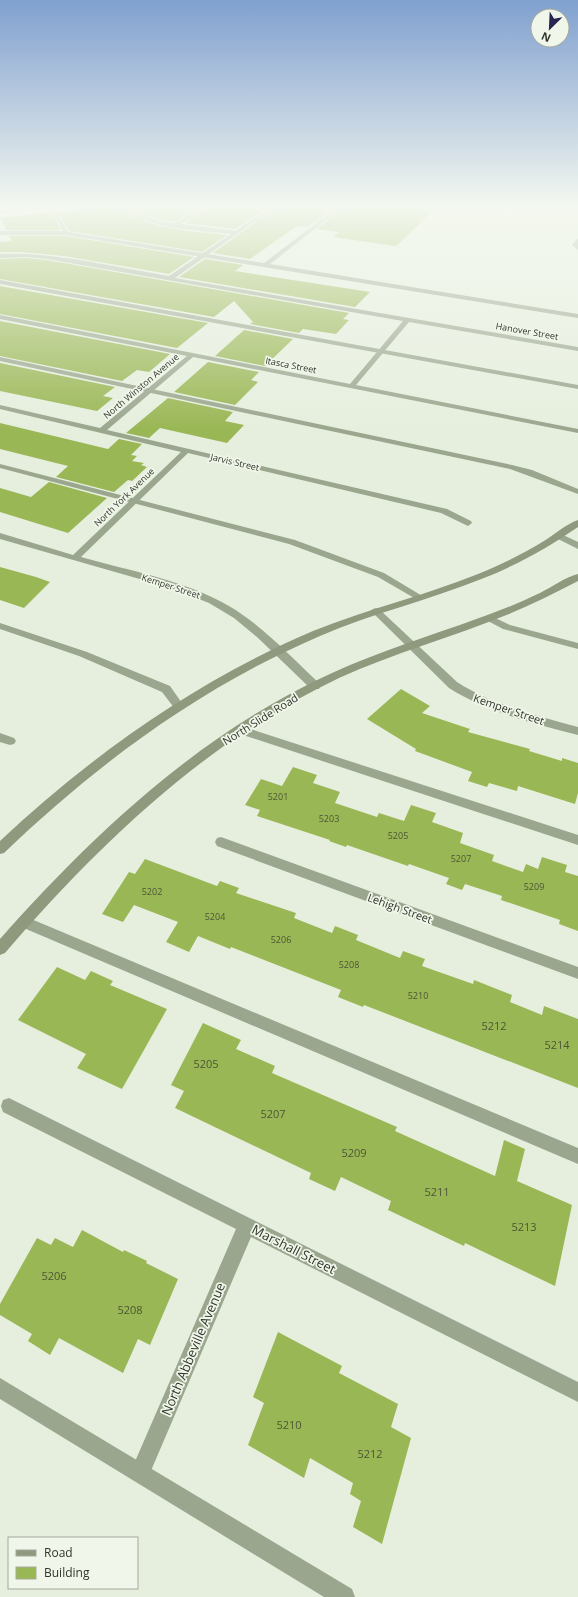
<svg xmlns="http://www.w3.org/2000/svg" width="578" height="1597" font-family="'Open Sans',sans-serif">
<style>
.building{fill:#9ab755}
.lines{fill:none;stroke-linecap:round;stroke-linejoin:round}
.lane{fill:#9ba68f;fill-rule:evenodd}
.street{fill:#9ba68f;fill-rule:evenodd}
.secondary{fill:#8e997d;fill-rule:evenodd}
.labels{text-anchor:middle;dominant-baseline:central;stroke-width:3.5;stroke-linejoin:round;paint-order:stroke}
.far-street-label{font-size:9px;fill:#31352a;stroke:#f0f7ea}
.number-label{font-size:9px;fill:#4b5635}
.street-label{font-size:11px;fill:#31352a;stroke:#f0f7ea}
.near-number-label{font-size:11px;fill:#4b5635}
.near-street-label{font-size:13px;fill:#31352a;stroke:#f0f7ea}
</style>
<rect width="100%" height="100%" fill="#e6efde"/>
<g class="building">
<path d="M98,206H118L129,215L156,225L187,231L227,235L202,252L69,231L58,212Z"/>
<path d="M127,206H200L176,222L160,220L134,211Z"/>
<path d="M209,206H269L235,229L185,223Z"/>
<path d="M278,206H336L308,227L297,226L250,259L213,253Z"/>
<path d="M345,206H438L396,246L333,237L339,232L317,229Z"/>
<path d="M52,212L61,230H6L0,218Z"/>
<path d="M9,236H66L194,257L169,274L64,256L21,252H0V242L12,241Z"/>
<path d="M26,258L47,260L349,313L343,319L349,320L336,334L303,329L299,333L250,324L253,322L234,301L214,317L0,279V259Z"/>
<path d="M205,259L243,265L235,271L370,292L355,307L179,277Z"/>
<path d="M0,286L208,323L177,348L0,314Z"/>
<path d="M0,321L170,354L149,372L137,370L122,381L0,356Z"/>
<path d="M244,330L293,339L265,366L215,356Z"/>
<path d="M208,362L259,372L251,380L258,382L235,405L174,392Z"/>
<path d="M0,363L115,387L103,396L113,398L97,411L0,391Z"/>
<path d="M168,398L233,412L225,421L244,425L227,443L160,428L149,438L126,433Z"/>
<path d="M0,423L108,449L119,439L142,444L131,455L137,456L132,461L144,463L141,465L147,467L132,481L128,480L114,492L56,477L68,466L0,449Z"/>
<path d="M49,482L107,498L68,533L0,512V488L31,497Z"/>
<path d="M0,567L36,577L50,582L24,608L0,600Z"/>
<path d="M401,689L430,706L422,713L470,729L468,732L530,749L529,751L562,761V758L578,763V793L575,804L518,786L517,791L489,783L487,787L468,781L472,772L415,751L416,749L367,719Z"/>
<path d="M293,767L317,775L313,783L340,792L335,803L377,817L379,813L404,821L411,805L436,813L432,822L463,833L460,843L494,855L492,861L523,872L526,864L538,869L542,857L567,865L565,872L578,876V931L559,924L560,920L501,900L502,896L465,884L462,890L446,884L449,878L409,864L408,866L347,845L346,847L329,841L330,840L257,816L260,810L245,805L261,779L282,786Z"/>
<path d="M145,859L217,886L220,881L239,888L236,893L296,913L294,918L332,933L335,926L358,935L356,940L400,958L403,951L425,959L422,966L473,984L474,980L512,995L510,1002L542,1015L544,1006L578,1019V1088L364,1005L363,1007L338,997L341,990L231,947L230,949L198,936L189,952L166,942L178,922L134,905L123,922L102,914L129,872L135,874Z"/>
<path d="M57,967L85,980L91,971L113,981L110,985L167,1009L122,1089L77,1068L86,1054L18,1020Z"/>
<path d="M203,1023L241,1040L236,1049L275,1066L272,1073L397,1127L395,1131L495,1176L504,1140L525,1149L517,1181L572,1205L555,1286L465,1243L464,1246L388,1210L391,1201L341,1177L335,1191L309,1179L311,1173L175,1108L184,1091L171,1085Z"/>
<path d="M82,1230L123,1252L124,1250L147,1261L146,1263L178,1279L150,1345L138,1339L123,1373L59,1338L50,1355L28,1341L32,1334L0,1315V1304L37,1238L51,1245L55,1238L73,1247Z"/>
<path d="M278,1332L342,1366L339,1373L398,1404L391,1427L411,1438L382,1544L353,1527L361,1501L350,1494L353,1483L310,1458L304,1478L248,1445L264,1403L253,1397Z"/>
</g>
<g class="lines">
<g class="lane">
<path d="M50,206L54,207L68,232L264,263L339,206H344L270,264L578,314V318L66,235H0V231H63Z"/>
<path d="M203,206H208L178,226L173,225Z"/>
<path d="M578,238V250L572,245Z"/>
<path d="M0,280L578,385V389L0,284Z"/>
<path d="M0,357L512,465L532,470L578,489V494L510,469L0,361Z"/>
<path d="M0,464L295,540L384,573L424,597L422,599H416L378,577L289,544L0,468Z"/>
<path d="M489,615L510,625L578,643V649L503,629L486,620L484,618L486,616Z"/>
<path d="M0,623L87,652L170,686L184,706L183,709H175L162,692L79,656L0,629Z"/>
<path d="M241,726L578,835V845L237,733L235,730L237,727Z"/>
<path d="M24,916L578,1148V1164L19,926L17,922L19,918Z"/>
<path d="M0,1378L352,1589L355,1597H324L0,1399Z"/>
</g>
<g class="street">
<path d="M42,206H58L0,213V211Z"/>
<path d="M119,206H124L133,212L160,221L235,231L272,206H277L175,278L578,347V351L409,322L356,385L578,429V433L193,357L107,430L447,509L471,521L472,523L468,526L441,513L188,453L81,557C130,571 184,580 229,606C263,626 290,656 319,683L320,686L319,689H311L257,637L234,618L209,603L171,588L0,539V533L73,555L181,452L0,409V405L100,428L187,356L0,319V315L350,384L403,321L47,259L26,257L0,258V254C57,252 114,267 169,276L231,234C198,230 144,229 119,206Z"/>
<path d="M559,533L578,542V549L556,538L555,536L556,534Z"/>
<path d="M376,608L379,609L457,682C494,706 536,715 578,727V735C533,723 489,713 449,688L373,613L371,611L373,609Z"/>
<path d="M0,733L14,738L16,741L14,744L10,745L0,742Z"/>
<path d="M221,837L578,967V979L217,846L215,842L217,838Z"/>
<path d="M9,1098L578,1382V1402L251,1237L147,1480L140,1483L133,1480L130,1473L236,1229L3,1112L1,1106L3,1100Z"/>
</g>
<g class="secondary">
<path d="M560,206L578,207V209Z"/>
<path d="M578,520V527C549,547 517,565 484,578C430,600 373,613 320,636C201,687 98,763 4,853L0,854V841C93,754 196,681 313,631C367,609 424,596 478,574C500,565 523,554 544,541C554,535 566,524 578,520Z"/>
<path d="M578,574V581C555,593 533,604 509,614C453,637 394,653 339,678C206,741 100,843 5,953L0,955V939C95,832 201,733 332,673C380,651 430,636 479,618C500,611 521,602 540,593C552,587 565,577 578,574Z"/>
</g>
</g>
<linearGradient id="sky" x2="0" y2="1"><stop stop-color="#80a0cf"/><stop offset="0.48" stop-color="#f4f8f0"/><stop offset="1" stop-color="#f4f8f0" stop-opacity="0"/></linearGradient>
<rect width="578" height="430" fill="url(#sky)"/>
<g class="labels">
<g class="far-street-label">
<text transform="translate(527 331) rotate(10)">Hanover Street</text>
<text transform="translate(291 365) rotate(11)">Itasca Street</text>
<text transform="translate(141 386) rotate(-40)">North Winston Avenue</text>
<text transform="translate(235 462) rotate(13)">Jarvis Street</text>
<text transform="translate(124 497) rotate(-44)">North York Avenue</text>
<text transform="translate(171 586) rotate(18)">Kemper Street</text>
</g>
<g class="number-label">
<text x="278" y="796">5201</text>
<text x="329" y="818">5203</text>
<text x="398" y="835">5205</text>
<text x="461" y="858">5207</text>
<text x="534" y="886">5209</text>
<text x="152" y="891">5202</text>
<text x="215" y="916">5204</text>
<text x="281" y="939">5206</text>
<text x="349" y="964">5208</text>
<text x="418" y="995">5210</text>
</g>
<g class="street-label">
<text transform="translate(509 709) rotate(19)">Kemper Street</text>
<text transform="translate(260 719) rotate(-32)">North Slide Road</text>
<text transform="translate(400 908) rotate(20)">Lehigh Street</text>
</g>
<g class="near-number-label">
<text x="494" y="1025">5212</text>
<text x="557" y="1044">5214</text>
<text x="206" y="1063">5205</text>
<text x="273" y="1113">5207</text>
<text x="354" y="1152">5209</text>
<text x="437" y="1191">5211</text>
<text x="524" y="1226">5213</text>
<text x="54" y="1275">5206</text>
<text x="130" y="1309">5208</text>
<text x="289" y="1424">5210</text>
<text x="370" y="1453">5212</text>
</g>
<g class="near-street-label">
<text transform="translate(294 1249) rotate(27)">Marshall Street</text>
<text transform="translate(193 1349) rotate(-67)">North Abbeville Avenue</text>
</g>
</g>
<rect x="8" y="1537" width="130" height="52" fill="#f0f7ea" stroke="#a4a99d"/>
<rect x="16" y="1550" width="20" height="6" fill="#8e997d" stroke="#a4a99d"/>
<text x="44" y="1557" font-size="12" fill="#31352a">Road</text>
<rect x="16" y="1567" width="20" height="12" fill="#9ab755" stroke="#a4a99d"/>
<text x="44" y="1577" font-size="12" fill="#31352a">Building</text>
<g transform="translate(550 28) rotate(204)"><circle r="19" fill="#f0f7ea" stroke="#a4a99d"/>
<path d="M0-3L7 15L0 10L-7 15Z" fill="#2a2451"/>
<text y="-6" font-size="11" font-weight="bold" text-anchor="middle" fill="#31352a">N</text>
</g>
</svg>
